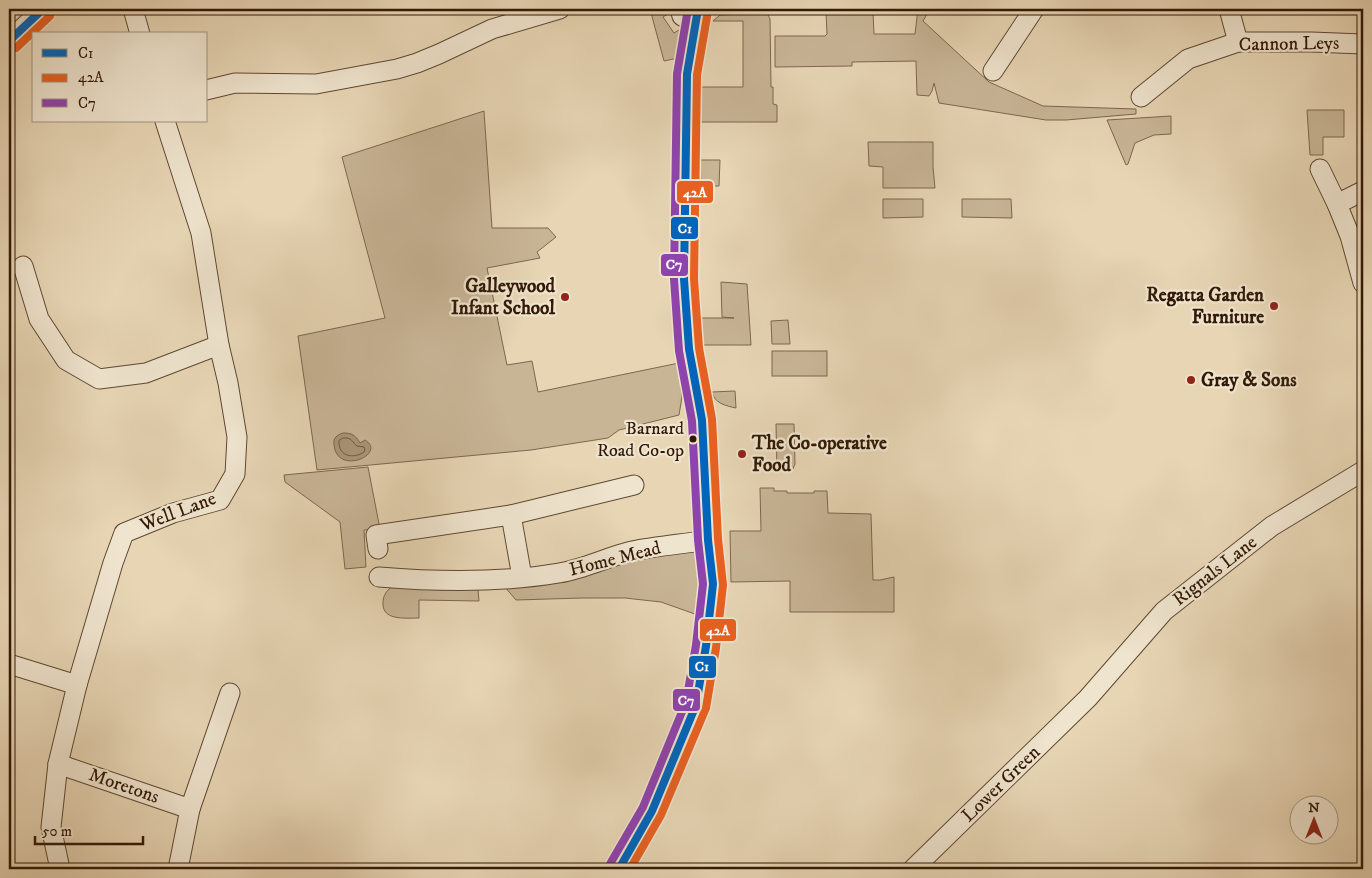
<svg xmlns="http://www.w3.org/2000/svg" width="1372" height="878" font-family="'IM FELL DW Pica',serif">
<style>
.green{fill:#c8b596;stroke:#7d674e}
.water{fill:#a99579;stroke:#79634b}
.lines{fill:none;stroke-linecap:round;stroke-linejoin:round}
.shore{stroke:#6e5740;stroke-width:1}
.minor-casing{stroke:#5f4832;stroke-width:21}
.minor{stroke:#efe4ce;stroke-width:19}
.bus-1-casing{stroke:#efe4ce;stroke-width:11}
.bus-2-casing{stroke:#efe4ce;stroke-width:11}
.bus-3-casing{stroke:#efe4ce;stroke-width:11}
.bus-1{stroke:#0065bd;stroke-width:8}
.bus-2{stroke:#e86121;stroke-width:8}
.bus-3{stroke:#8e44ad;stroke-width:8}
.poi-dot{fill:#8f2418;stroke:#efe4ce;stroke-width:2}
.bus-dot{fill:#321906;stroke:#efe4ce;stroke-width:2}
.labels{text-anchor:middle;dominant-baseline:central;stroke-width:4.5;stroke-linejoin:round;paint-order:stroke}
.bus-label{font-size:18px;fill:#321906;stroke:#efe4ce;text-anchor:end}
.street-label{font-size:19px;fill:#321906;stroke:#efe4ce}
.poi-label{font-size:19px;font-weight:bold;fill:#321906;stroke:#efe4ce;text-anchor:end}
.line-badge{stroke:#efe4ce;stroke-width:2}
.badge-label{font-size:14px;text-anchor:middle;font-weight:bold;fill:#fff}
</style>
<rect width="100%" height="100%" fill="#e7d5b4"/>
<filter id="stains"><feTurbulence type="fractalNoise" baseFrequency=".004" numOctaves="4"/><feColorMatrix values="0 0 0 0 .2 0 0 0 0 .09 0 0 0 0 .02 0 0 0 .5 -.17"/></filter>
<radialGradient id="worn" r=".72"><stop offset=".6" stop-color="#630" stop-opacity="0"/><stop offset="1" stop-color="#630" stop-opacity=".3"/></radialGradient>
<g class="green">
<path d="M650,9H674V10L663,17L674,33L684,27L688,34L686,59L678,58L664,61Z"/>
<path d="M918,9H930L923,21L989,82L1043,106L1136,109V114L1066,120H1046L939,103L934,83L932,91L929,96L917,95L916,61L852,62V66L775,67V36H825L827,34L826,12L873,11L874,34H915Z"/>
<path d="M767,13L770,19L771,87H773V104L777,105V122H701L699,104L701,87H743V21H713L720,15Z"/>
<path d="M1307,110H1344V137H1323V155H1310Z"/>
<path d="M484,111L492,228H548L556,237L537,252L540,258L487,268L507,365L532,361L538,392L679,363L682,397L679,415L619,430L608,438L531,450L317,470L298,336L385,318L342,157Z"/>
<path d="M1171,116V134L1154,135L1135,143L1128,164L1126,165L1107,120Z"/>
<path d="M868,142H933V167L935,188H883V167L869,166Z"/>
<path d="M697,160H720L719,186C702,187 696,176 697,160Z"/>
<path d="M883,199H923V217L883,218Z"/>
<path d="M962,199H1011L1012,218L962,217Z"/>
<path d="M721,282L747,284L751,345H695L692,318H734L722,317Z"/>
<path d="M788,320L790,344H772L771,321Z"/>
<rect x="772" y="351" width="55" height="25"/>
<path d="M735,391L736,408C726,406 714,403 712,392Z"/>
<path d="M776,424H794L795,464L792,471H777Z"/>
<path d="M368,467L380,529L364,530L366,567L345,569L340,522L285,482L284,475Z"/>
<path d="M760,488H774V491H787V493H814V491H827L828,513L871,514L873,580H880L894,577V612H790V581L731,582L730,531H761Z"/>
<path d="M692,548L702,554L709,619L661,602L625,598H582L516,600L504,586Z"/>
<path d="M393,586L478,589L479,601L419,600V618C406,618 382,621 383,603C383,595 387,590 393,586Z"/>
</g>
<path class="water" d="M343,433C352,433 355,435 360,443L365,440C388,454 336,477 334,444C333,438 337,435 343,433Z"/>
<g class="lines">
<path class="shore" d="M343,438C352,437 352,442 357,446L364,447L365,449L364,452C354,459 338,457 339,441Z"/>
<defs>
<g id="minor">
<path d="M133,9L140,34"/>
<path d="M680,9L682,16L696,23"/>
<path d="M1229,9L1238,42"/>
<path d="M9,41L43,9"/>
<path d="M993,71L1034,9"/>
<path d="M206,90L235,83L316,84L397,69L417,63L439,54L492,29L560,9"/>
<path d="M1141,97L1188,59L1238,42H1311L1363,44"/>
<path d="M1320,169L1337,204"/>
<path d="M1363,191L1337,204L1350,236L1363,283"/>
<path d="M23,266L39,319L66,360L99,379L146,373L219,345"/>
<path d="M511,515L522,577"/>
<path d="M378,549L376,535L511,515L634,485"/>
<path d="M379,577C439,582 500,583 559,573C584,569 607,557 632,551C657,546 683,544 708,540"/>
<path d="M9,664L77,685"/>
<path d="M58,764L190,809"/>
<path d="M60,869L51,827L58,764L77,685L113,563L124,533L173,513L220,500L235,474L237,437L228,383L219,345L201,233L165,121"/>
<path d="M178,869L190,809L230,693"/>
<path d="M619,869L652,811L696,705L706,646L713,584L708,540L702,420L696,392L689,349L684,279L687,74L698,9"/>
<path d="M913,869L1088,698L1164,611L1272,526L1363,471"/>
</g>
</defs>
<use href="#minor" class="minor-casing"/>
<use href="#minor" class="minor"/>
<defs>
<g id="bus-1">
<path d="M9,41L43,9"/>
<path d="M619,869L652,811L696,705L706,646L713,584L708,540L702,420L689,349L684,279L687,74L698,9"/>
</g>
<g id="bus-2">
<path d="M16,48L50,16"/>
<path d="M630,869L661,815L706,708L716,648L723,585L718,539L712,419L699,348L694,279L697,75L708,11"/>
</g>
<path id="bus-3" d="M610,864L643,807L686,702L696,645L703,584L698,540L692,421L679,351L674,279L677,74L688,9"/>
</defs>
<use href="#bus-1" class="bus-1-casing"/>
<use href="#bus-2" class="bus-2-casing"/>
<use href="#bus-3" class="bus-3-casing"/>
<use href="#bus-1" class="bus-1"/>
<use href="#bus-2" class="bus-2"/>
<use href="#bus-3" class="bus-3"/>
</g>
<g class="poi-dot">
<circle cx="565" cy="297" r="5"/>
<circle cx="1274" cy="306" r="5"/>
<circle cx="1191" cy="380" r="5"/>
<circle cx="742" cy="454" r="5"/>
</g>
<circle class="bus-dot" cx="693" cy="439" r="4.5"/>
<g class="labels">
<g class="bus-label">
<text x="684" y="429">Barnard<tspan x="684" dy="22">Road Co-op</tspan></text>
</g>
<g class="street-label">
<text transform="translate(1289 44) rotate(-1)">Cannon Leys</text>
<text transform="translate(178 512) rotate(-21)">Well Lane</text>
<text transform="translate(615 559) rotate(-14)">Home Mead</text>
<text transform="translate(1215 571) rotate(-38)">Rignals Lane</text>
<text transform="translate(1001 784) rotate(-44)">Lower Green</text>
<text transform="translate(124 786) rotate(19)">Moretons</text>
</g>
<g class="poi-label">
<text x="555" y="286">Galleywood<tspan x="555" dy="22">Infant School</tspan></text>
<text x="1264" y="295">Regatta Garden<tspan x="1264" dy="22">Furniture</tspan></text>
<text x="1201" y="380" text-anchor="start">Gray &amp; Sons</text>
<text x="752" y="443" text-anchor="start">The Co-operative<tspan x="752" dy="22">Food</tspan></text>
</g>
</g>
<g class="line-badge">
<rect x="676" y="180" width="38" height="24" rx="5" fill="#e86121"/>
<rect x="670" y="216" width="29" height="24" rx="5" fill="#0065bd"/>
<rect x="660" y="253" width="29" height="24" rx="5" fill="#8e44ad"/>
<rect x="699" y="618" width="38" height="24" rx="5" fill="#e86121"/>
<rect x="688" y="655" width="29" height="24" rx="5" fill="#0065bd"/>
<rect x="672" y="688" width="29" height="24" rx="5" fill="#8e44ad"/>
</g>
<g class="badge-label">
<text x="695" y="197">42A</text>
<text x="685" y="233">C1</text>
<text x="674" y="269">C7</text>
<text x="718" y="635">42A</text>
<text x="702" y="671">C1</text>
<text x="686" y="705">C7</text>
</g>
<rect width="1372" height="878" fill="none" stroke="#e7d5b4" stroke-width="30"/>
<rect x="10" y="10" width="1352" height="858" fill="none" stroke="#321906" stroke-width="2.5"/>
<rect x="15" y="15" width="1342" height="848" fill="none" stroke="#321906"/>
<rect x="32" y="32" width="175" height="90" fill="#efe4ce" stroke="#a3937e"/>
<rect x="42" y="49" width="25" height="8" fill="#0065bd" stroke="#a3937e"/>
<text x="78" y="58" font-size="15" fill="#321906">C1</text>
<rect x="42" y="74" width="25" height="8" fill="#e86121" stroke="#a3937e"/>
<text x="78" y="82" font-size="15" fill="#321906">42A</text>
<rect x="42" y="99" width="25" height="8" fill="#8e44ad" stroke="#a3937e"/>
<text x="78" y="108" font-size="15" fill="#321906">C7</text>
<g transform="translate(1314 820)"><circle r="24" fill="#efe4ce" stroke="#a3937e"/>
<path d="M0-4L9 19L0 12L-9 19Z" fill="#8f2418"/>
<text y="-8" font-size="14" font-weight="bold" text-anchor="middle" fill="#321906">N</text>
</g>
<path d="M35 836v8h108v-8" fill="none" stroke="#321906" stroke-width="2.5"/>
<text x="42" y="836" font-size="15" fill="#321906" stroke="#efe4ce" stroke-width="4" paint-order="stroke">50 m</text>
<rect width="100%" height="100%" filter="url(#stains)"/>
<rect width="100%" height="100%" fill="url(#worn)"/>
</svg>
